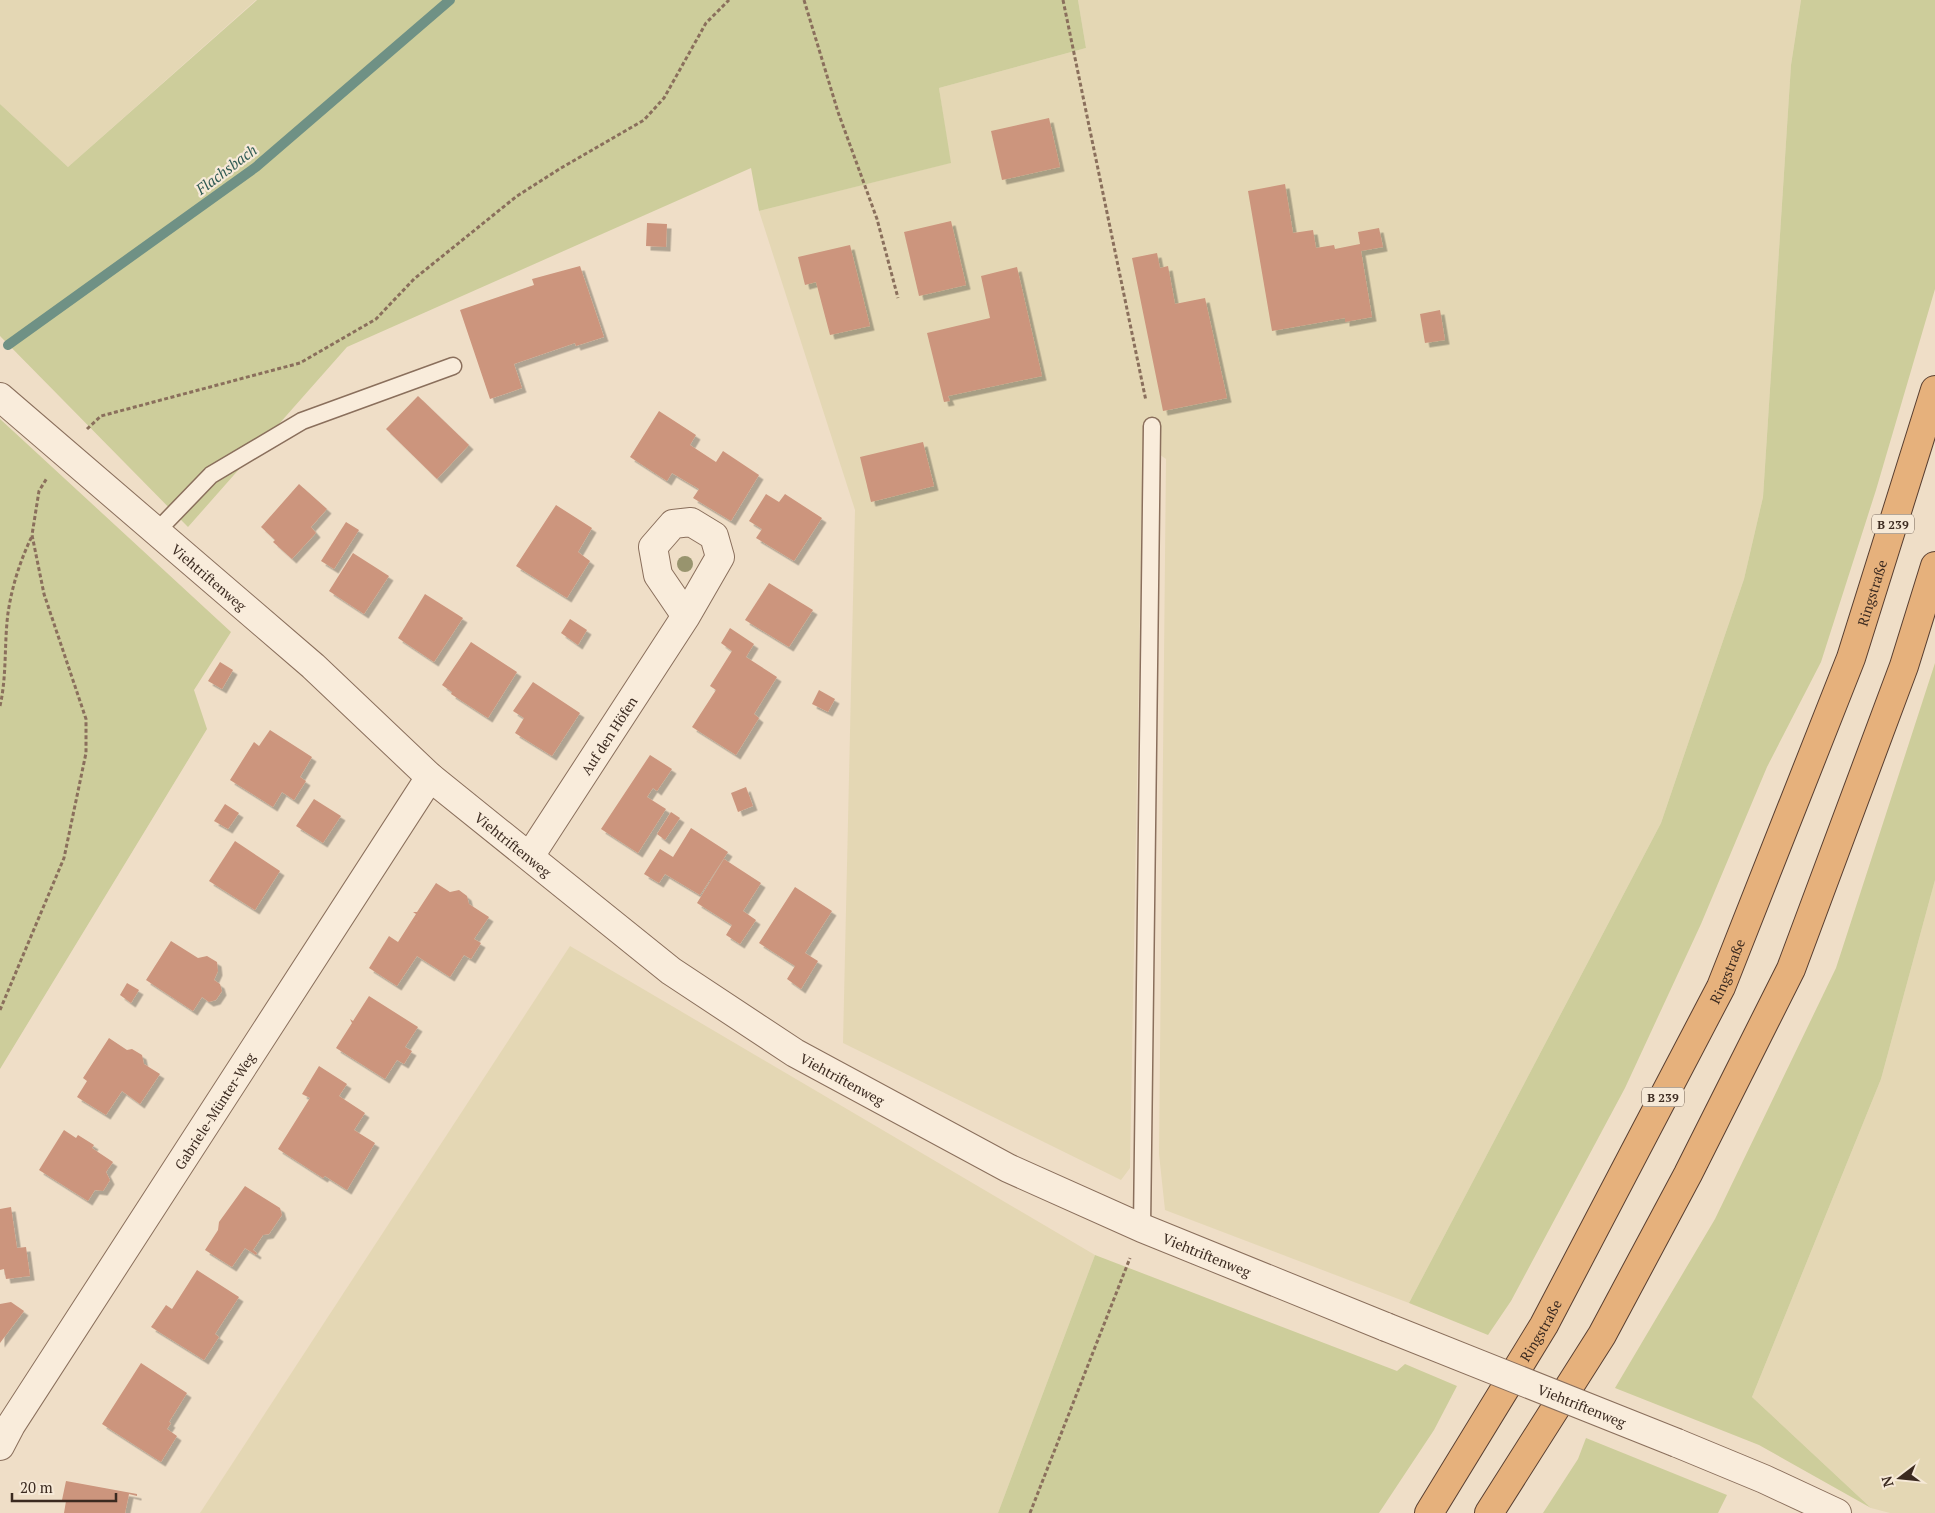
<svg xmlns="http://www.w3.org/2000/svg" width="1935" height="1513" font-family="'PT Serif',serif">
<style>
.farmland{fill:#e4d7b4}
.green{fill:#cdcd9b}
.lines{fill:none;stroke-linecap:round;stroke-linejoin:round}
.stream{stroke:#6f9185;stroke-width:10}
.building{fill:#cc957d;filter:url(#shadow)}
.service-casing{stroke:#8a6f5c;stroke-width:19}
.minor-casing{stroke:#8a6f5c;stroke-width:30}
.trunk-casing{stroke:#583e30;stroke-width:30}
.path{stroke:#8a6f5c;stroke-width:3;stroke-dasharray:4 2.5;stroke-linecap:butt}
.service{stroke:#f9ecdb;stroke-width:16}
.minor{stroke:#f9ecdb;stroke-width:28}
.trunk{stroke:#e6b17c;stroke-width:28}
.minor-bridge-casing{stroke:#8a6f5c;stroke-width:30;stroke-linecap:butt}
.minor-bridge{stroke:#f9ecdb;stroke-width:28}
.tree{fill:#98946e}
.labels{text-anchor:middle;dominant-baseline:central;stroke-width:4.5;stroke-linejoin:round;paint-order:stroke}
.shield{fill:#f6e9d7;stroke:#736357;stroke-width:1}
.shield-label{font-size:12px;font-weight:bold;fill:#3b2a20}
.street-label{font-size:14px;fill:#3b2a20;stroke:#f6e9d7}
.water-label{font-size:15px;font-style:italic;fill:#2f5a53;stroke:#f6e9d7}
</style>
<defs>
<filter id="shadow"><feDropShadow dx="4.5" dy="4.5" stdDeviation="0" flood-color="#0004"/></filter>
</defs>
<rect width="100%" height="100%" fill="#efdec7"/>
<g class="farmland">
<path d="M0,0H256L68,167L0,104Z"/>
<path d="M1078,0H1801L1791,65L1763,497L1744,579L1661,823L1409,1303L1165,1210L1159,1154L1166,459L1143,443L1130,1168L1121,1180L843,1043L855,510L759,211L950,163L939,88L1086,48Z"/>
<path d="M1935,880V1513H1890L1871,1508L1752,1397L1881,1079Z"/>
<path d="M570,946L1095,1255L998,1513H200Z"/>
</g>
<g class="green">
<path d="M257,0H1078L1086,48L939,88L951,163L759,211L751,168L347,347L188,527L0,336V104L68,167Z"/>
<path d="M1801,0H1935V289L1876,490L1821,662L1767,767L1701,924L1625,1088L1511,1301L1488,1335L1409,1303L1661,823L1744,579L1763,497L1791,65Z"/>
<path d="M0,419L231,632L194,690L207,729L0,1069Z"/>
<path d="M1935,663V880L1881,1079L1752,1397L1871,1508L1759,1445L1615,1388L1715,1219L1836,968Z"/>
<path d="M1095,1255L1397,1371L1405,1364L1457,1386L1434,1430L1379,1513H998Z"/>
<path d="M1586,1438L1727,1495L1718,1513H1543L1578,1459Z"/>
</g>
<g class="lines">
<path class="stream" d="M8,345L256,167L450,0"/>
</g>
<g class="building">
<path d="M1049,118L1060,167L1002,180L991,131Z"/>
<path d="M1285,184L1293,233L1313,230L1316,248L1334,245L1335,249L1360,244L1358,232L1379,228L1383,247L1361,251L1372,317L1345,322V318L1272,331L1248,191Z"/>
<path d="M951,221L966,285L919,296L904,232Z"/>
<path d="M647,223L667,224L666,247L646,246Z"/>
<path d="M850,245L870,326L830,335L816,282L805,285L798,257Z"/>
<path d="M1157,253L1160,268L1168,266L1175,304L1205,298L1227,398L1163,411L1132,258Z"/>
<path d="M580,266L604,337L576,346L575,343L514,364L522,388L490,399L460,310L534,285L532,279Z"/>
<path d="M1017,267L1042,376L948,396L950,401L944,402L927,333L990,318L981,276Z"/>
<path d="M1440,310L1445,340L1425,343L1420,314Z"/>
<path d="M418,396L469,445L437,479L386,429Z"/>
<path d="M659,411L696,435L690,445L716,462L723,451L759,475L731,521L693,498L699,489L672,473L667,481L630,457Z"/>
<path d="M923,442L934,486L871,502L860,457Z"/>
<path d="M299,484L327,509L311,527L316,533L292,559L273,542L275,540L261,527Z"/>
<path d="M766,494L779,502L785,494L822,518L794,561L756,538L762,529L749,521Z"/>
<path d="M556,505L592,528L578,552L590,561L567,598L516,566Z"/>
<path d="M346,522L359,530L334,569L321,561Z"/>
<path d="M353,553L389,576L364,614L329,591Z"/>
<path d="M769,583L813,610L789,647L745,620Z"/>
<path d="M425,594L463,618L434,662L398,638Z"/>
<path d="M570,619L587,630L578,645L561,633Z"/>
<path d="M730,628L754,644L746,657L777,677L754,714L759,718L736,755L692,727L716,690L710,686L732,651L721,643Z"/>
<path d="M471,642L517,672L488,718L451,694L452,692L442,685Z"/>
<path d="M220,662L233,670L222,689L208,681Z"/>
<path d="M533,682L580,713L552,756L515,733L524,718L513,711Z"/>
<path d="M819,690L835,699L828,712L812,704Z"/>
<path d="M270,730L312,757L300,777L306,781L294,800L282,792L273,807L230,780L254,742L259,746Z"/>
<path d="M650,755L672,769L657,791L653,788L647,797L666,809L638,853L601,829Z"/>
<path d="M746,787L753,806L738,812L731,793Z"/>
<path d="M314,799L341,816L323,843L296,826Z"/>
<path d="M225,804L239,813L228,829L214,821Z"/>
<path d="M671,812L680,818L665,840L657,834Z"/>
<path d="M691,828L728,852L700,895L665,874L659,883L644,874L660,849L673,857Z"/>
<path d="M235,841L280,871L255,910L209,881Z"/>
<path d="M724,859L761,883L743,911L756,920L740,944L726,935L732,925L697,903Z"/>
<path d="M436,883L450,892L459,890L467,896L469,904L489,917L474,939L481,943L471,959L464,955L450,977L417,956L397,986L369,968L389,936L398,942L416,914L413,912H417Z"/>
<path d="M795,887L832,911L805,953L818,961L801,989L787,979L795,966L759,943Z"/>
<path d="M171,941L198,958L207,956L217,962L218,971L214,980L220,984L222,991L216,1000L209,1002L202,997L193,1011L146,980Z"/>
<path d="M127,983L139,990L131,1003L120,995Z"/>
<path d="M369,996L418,1027L405,1047L412,1051L404,1064L397,1060L385,1079L336,1048L352,1023L350,1019L353,1021Z"/>
<path d="M109,1038L127,1050L132,1049L142,1055L144,1064L160,1074L140,1104L122,1091L106,1115L77,1097L87,1081L83,1078Z"/>
<path d="M319,1066L347,1084L339,1096L365,1113L354,1130L375,1143L347,1190L325,1176L323,1178L278,1149L310,1098L302,1094Z"/>
<path d="M64,1130L76,1138L78,1135L94,1145L92,1148L113,1162L106,1172L110,1180L103,1191L95,1190L88,1201L39,1170Z"/>
<path d="M245,1186L280,1208L282,1215L269,1234L263,1235L253,1250L257,1253L256,1255L245,1248L232,1267L205,1250L218,1230L219,1222Z"/>
<path d="M11,1207L17,1248L26,1247L30,1276L6,1279L4,1269L0,1270V1209Z"/>
<path d="M197,1270L239,1297L215,1334L219,1337L204,1360L151,1327L166,1305L172,1309Z"/>
<path d="M11,1302L24,1311L0,1343V1304Z"/>
<path d="M141,1363L187,1393L169,1422L171,1423L167,1429L177,1436L161,1462L102,1424Z"/>
<path d="M66,1481L137,1494V1496L129,1494L125,1513H64L66,1501L62,1500Z"/>
</g>
<g class="lines">
<defs>
<g id="service">
<path d="M157,531L211,475L302,421L453,366"/>
<path d="M1142,1228L1152,426"/>
</g>
<g id="minor">
<path id="s1" d="M0,397L313,666L430,777L671,971L795,1053L1008,1168L1142,1228L1386,1327"/>
<path id="s2" d="M530,856L686,616L720,557L714,536L691,522L673,524L653,547L658,575L686,616"/>
<path d="M1677,1443L1764,1479L1837,1513"/>
<path id="s3" d="M0,1446L11,1425L430,777"/>
</g>
<g id="trunk">
<path id="s4" d="M1429,1513L1544,1325L1721,987L1851,658L1935,390"/>
<path d="M1489,1513L1602,1335L1688,1174L1791,969L1904,666L1935,566"/>
</g>
</defs>
<use href="#service" class="service-casing"/>
<use href="#minor" class="minor-casing"/>
<use href="#trunk" class="trunk-casing"/>
<g class="path">
<path d="M804,0L838,112L877,219L898,298"/>
<path d="M1063,0L1146,401"/>
<path d="M87,429L101,416L300,363L376,319L414,279L517,196L561,168L644,120L664,98L706,23L729,0"/>
<path d="M0,706C7,675 4,644 8,613C12,586 20,561 32,536"/>
<path d="M0,1010L64,858L86,753V719L44,594L32,535L39,491L47,478"/>
<path d="M1030,1513L1130,1258"/>
</g>
<use href="#service" class="service"/>
<use href="#minor" class="minor"/>
<use href="#trunk" class="trunk"/>
<defs>
<g id="minor-bridge">
<path id="s5" d="M1386,1327L1677,1443"/>
</g>
</defs>
<use href="#minor-bridge" class="minor-bridge-casing"/>
<use href="#minor-bridge" class="minor-bridge"/>
</g>
<circle class="tree" cx="685" cy="564" r="8"/>
<g class="labels">
<g class="shield">
<rect x="1872" y="514.5" width="42" height="19" rx="4"/>
<rect x="1642" y="1087.5" width="42" height="19" rx="4"/>
</g>
<g class="shield-label">
<text x="1893" y="524">B 239</text>
<text x="1663" y="1097">B 239</text>
</g>
<g class="street-label">
<text stroke="none"><textPath href="#s1" startOffset="276">Viehtriftenweg</textPath></text>
<text stroke="none"><textPath href="#s4" startOffset="1024">Ringstraße</textPath></text>
<text stroke="none"><textPath href="#s2" startOffset="144">Auf den Höfen</textPath></text>
<text stroke="none"><textPath href="#s1" startOffset="681">Viehtriftenweg</textPath></text>
<text stroke="none"><textPath href="#s4" startOffset="619">Ringstraße</textPath></text>
<text stroke="none"><textPath href="#s1" startOffset="1086">Viehtriftenweg</textPath></text>
<text stroke="none"><textPath href="#s3" startOffset="398">Gabriele-Münter-Weg</textPath></text>
<text stroke="none"><textPath href="#s1" startOffset="1491">Viehtriftenweg</textPath></text>
<text stroke="none"><textPath href="#s4" startOffset="214">Ringstraße</textPath></text>
<text stroke="none"><textPath href="#s5" startOffset="211">Viehtriftenweg</textPath></text>
</g>
<g class="water-label">
<text transform="translate(226 169) rotate(-37)">Flachsbach</text>
</g>
</g>
<g transform="translate(1900 1478) rotate(254)" stroke="#f6e9d7" stroke-width="4" paint-order="stroke">
<path d="M0-4L9 19L0 12L-9 19Z" fill="#3b2a20"/>
<text y="-8" font-size="14" font-weight="bold" text-anchor="middle" fill="#3b2a20">N</text>
</g>
<path d="M12 1493v8h104v-8" fill="none" stroke="#3b2a20" stroke-width="2.5"/>
<text x="20" y="1493" font-size="15" fill="#3b2a20" stroke="#f6e9d7" stroke-width="4" paint-order="stroke">20 m</text>
</svg>
